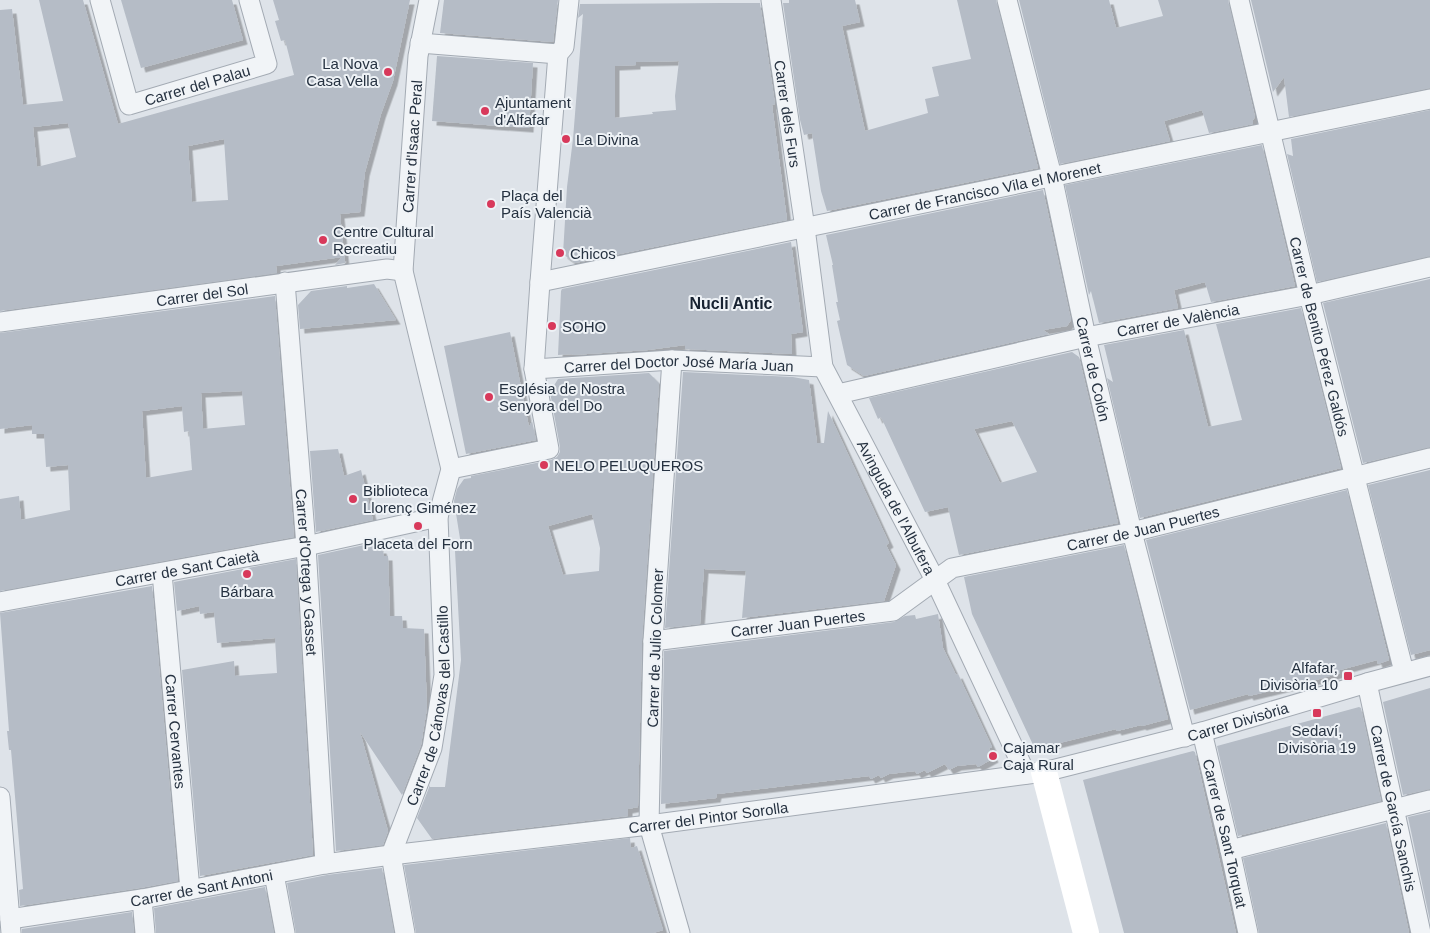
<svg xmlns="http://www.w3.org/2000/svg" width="1430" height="933" font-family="Helvetica,sans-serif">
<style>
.building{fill:#b5bcc6;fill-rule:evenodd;filter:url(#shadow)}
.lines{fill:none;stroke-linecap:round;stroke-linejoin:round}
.street-casing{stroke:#a3aab3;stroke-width:21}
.street{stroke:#f1f4f7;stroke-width:19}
.secondary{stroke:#fff;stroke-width:26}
.poi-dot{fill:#d8395b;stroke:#eef2f6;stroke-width:2}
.labels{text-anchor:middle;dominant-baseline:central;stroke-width:4;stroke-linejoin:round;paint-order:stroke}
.poi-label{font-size:15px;fill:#263241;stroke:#eef2f6;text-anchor:start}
.street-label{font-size:15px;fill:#263241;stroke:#eef2f6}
.neighbourhood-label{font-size:16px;font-weight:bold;fill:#182332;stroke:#eef2f6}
</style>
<defs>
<filter id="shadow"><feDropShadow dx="4.5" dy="4.5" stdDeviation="0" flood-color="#0004"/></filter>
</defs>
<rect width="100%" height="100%" fill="#dee3e9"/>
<g class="building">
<path d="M39,0H83L118,124L294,75L285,40L281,41L275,21L279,20L273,0H410L393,81L381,114L365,172L360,212L340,214L345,263L335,265L342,257L276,266L277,273L0,311V10L12,9L23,105L63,101ZM68,123L76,157L37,167L33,127ZM224,139L228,200L192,202L188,146Z"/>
<path d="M121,0H232L243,40L141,68Z"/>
<path d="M444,0H558L553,42L440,33Z"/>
<path d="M789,0H855L860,22L842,26L865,131L928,113L925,99L939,96L932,67L971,59L957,0H996L1038,168L827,211L821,191L812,133L804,135L800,120L783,3H789Z"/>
<path d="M1019,0H1109L1116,28L1163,16L1158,0H1228L1255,117L1253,120V124L1209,133L1202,110L1164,121L1170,141L1060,164Z"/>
<path d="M1251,0H1430V88L1289,117L1284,77L1273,92Z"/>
<path d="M722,3H760L775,104L772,105L787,220L575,263L563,254L567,187L573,139L583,14L578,18L580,4ZM679,61L675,96L676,110L652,112L653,114L615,118V66L636,65V62Z"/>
<path d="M437,56L533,63L529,128L432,121Z"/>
<path d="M1430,110V256L1317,282L1287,154L1293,156L1291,139Z"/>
<path d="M1262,145L1295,286L1211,302L1205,282L1174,290L1178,308L1099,323L1091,291L1089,295L1065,185Z"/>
<path d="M1043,190L1071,320L1067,326L1043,330L1049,334L864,376L847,365L837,321L840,320L836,302H838L832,265H833L826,235Z"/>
<path d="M791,242L803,332L791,334L792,354L685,349V345L648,350L572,355L573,354L558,355L561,291L562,289Z"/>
<path d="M1430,279V447L1363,463L1323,303Z"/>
<path d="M374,284L396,320L300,329L298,305L311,291L347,286V288Z"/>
<path d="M275,296L294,537L0,591V499L19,496L21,520L70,510L68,465L46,467L44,434H32V425L0,429V333ZM242,391L245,425L203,429L201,393ZM182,406L184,432L189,431L192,470L146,478L142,411Z"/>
<path d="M1301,308L1341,468L1140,518L1107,378L1113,382L1104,345L1184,330L1208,427L1242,420L1216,324Z"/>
<path d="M510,332L529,427L532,421L536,440L466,454L444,346Z"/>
<path d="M1072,352L1079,357L1118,523L959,555L948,507L925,512L881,417L878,419L869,398ZM1012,421L1037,472L1000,483L974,429Z"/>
<path d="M683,372L793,377L809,380L817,443H824L828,411L889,543L886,545L896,565L884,601L742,618L746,571L704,569L700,624L665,628Z"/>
<path d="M649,373L659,383L642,641L638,807L628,809V816L432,839L417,818L430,785V787H445L461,660L455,551H462L454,501L457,489L464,479L471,478V476L551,460L557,457L560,452V447L550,392L558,379ZM592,514L600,548L599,571L563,575L548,526Z"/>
<path d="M338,449L344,476L361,470L373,520L316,532L310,451Z"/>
<path d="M1430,470V650L1411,655L1368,485Z"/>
<path d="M1347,490L1389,660L1378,664L1377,660L1340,670V673L1316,680L1249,696L1248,694L1190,710L1146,540Z"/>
<path d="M378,542L379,549H382L384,556H388L390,616H402L403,628L424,629L427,708L421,745L402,795L360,732L388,831L383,845L336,851L318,555Z"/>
<path d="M1124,545L1168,719L1142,726L1141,725L1117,731L1116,729L1035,749L972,614L964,577Z"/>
<path d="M296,559L313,855L200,876L182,670L234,661L235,676L277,673L275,638L217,643L214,612L200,614L199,606L177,611L174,582Z"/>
<path d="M152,586L178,881L140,888L20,906L19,890L23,889L11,750H9L7,731H9L0,613Z"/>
<path d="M938,614L943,648L956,675L958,674L992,747L989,748L994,758L978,767L976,764L957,766L949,770L945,764L927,773L925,770L917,774L915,771L889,774L881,778L879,775L871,779L869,776L717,794L716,798L661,804L664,651L894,622L905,616L915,615L916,619Z"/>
<path d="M1430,688V789L1403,795L1383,702Z"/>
<path d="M1359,707L1361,708L1381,801L1238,836L1217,746Z"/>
<path d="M1193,751L1195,752L1236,933H1124L1083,780Z"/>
<path d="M1430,812V921L1408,817Z"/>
<path d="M1386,823L1409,933H1259L1243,858Z"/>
<path d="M630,838L631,848L637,846L663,930L653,933H416L404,865Z"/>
<path d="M382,868L394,933H296L287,883L327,875Z"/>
<path d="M265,887L274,933H156L154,908Z"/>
<path d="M132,912L134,933H22V929Z"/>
</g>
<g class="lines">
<defs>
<g id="street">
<path id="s1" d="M100,0L129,105L267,64L249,0"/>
<path id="s2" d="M771,0L805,228L823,367L935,580L1026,774"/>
<path id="s3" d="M1007,0L1052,176L1086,337L1132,532L1185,737"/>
<path id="s4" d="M1239,0L1309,295L1404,672"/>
<path d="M420,43L558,54"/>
<path id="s5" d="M285,282L306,546L325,864"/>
<path id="s6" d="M540,282L1430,99"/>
<path id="s7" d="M0,322L387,269L403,271"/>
<path d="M672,360L653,641L649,825L680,933"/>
<path id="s8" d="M534,369L672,360L823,367"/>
<path id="s9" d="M838,394L1086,337L1309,295L1430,267"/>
<path d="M451,469L549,449L534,369L540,282L558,54L564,47L569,0"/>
<path id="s10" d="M162,573L190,890"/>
<path id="s11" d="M0,602L306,546L438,517"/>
<path id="s12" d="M653,641L893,611L952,568L1132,532L1430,458"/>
<path id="s13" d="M1367,683L1421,933"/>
<path id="s14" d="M1202,732L1230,850L1248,933"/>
<path d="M0,797L11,933"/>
<path d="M1230,850L1430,800"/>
<path id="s15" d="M391,855L432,748L444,675L438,517L451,469L403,271L418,56L429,0"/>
<path d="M391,855L405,933"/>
<path d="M274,874L285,933"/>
<path d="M142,899L145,933"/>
<path id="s16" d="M10,919L142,899L325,864L391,855L649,825L1044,772L1202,732L1367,683L1430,666"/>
</g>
</defs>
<use href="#street" class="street-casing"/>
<use href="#street" class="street"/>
<path class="secondary" d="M1044,772L1086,933"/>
</g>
<g class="poi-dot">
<circle cx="388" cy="72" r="5"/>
<circle cx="485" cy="111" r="5"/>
<circle cx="566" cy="139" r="5"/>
<circle cx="491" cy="204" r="5"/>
<circle cx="323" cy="240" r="5"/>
<circle cx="560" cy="253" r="5"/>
<circle cx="552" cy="326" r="5"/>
<circle cx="489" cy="397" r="5"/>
<circle cx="544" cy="465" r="5"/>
<circle cx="353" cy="499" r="5"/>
<circle cx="418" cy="526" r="5"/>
<circle cx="247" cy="574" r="5"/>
<rect x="1343" y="671" width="10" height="10" rx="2.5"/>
<rect x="1312" y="708" width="10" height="10" rx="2.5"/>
<circle cx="993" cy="756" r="5"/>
</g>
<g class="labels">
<g class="poi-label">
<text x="378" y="63" text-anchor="end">La Nova<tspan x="378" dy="17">Casa Vella</tspan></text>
<text x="495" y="102">Ajuntament<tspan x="495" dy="17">d'Alfafar</tspan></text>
<text x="576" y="139">La Divina</text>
<text x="501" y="195">Plaça del<tspan x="501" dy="17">País Valencià</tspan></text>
<text x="333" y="231">Centre Cultural<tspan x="333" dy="17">Recreatiu</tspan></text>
<text x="570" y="253">Chicos</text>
<text x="562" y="326">SOHO</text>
<text x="499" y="388">Església de Nostra<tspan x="499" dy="17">Senyora del Do</tspan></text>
<text x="554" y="465">NELO PELUQUEROS</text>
<text x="363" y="490">Biblioteca<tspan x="363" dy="17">Llorenç Giménez</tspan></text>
<text x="418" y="543" text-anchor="middle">Placeta del Forn</text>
<text x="247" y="591" text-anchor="middle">Bárbara</text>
<text x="1338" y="667" text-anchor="end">Alfafar,<tspan x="1338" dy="17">Divisòria 10</tspan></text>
<text x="1317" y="730" text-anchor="middle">Sedaví,<tspan x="1317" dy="17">Divisòria 19</tspan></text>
<text x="1003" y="747">Cajamar<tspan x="1003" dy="17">Caja Rural</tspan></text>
</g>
<g class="street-label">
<text stroke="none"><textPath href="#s1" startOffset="180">Carrer del Palau</textPath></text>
<text stroke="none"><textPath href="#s2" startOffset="115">Carrer dels Furs</textPath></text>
<text stroke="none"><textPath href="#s15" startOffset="725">Carrer d'Isaac Peral</textPath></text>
<text stroke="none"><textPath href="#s6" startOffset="454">Carrer de Francisco Vila el Morenet</textPath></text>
<text stroke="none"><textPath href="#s7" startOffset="204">Carrer del Sol</textPath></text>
<text stroke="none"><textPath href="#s9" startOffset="348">Carrer de València</textPath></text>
<text stroke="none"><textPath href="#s4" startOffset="346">Carrer de Benito Pérez Galdós</textPath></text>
<text stroke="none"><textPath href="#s8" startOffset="145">Carrer del Doctor José María Juan</textPath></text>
<text stroke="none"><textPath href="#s3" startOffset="379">Carrer de Colón</textPath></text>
<text stroke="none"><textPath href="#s2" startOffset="529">Avinguda de l'Albufera</textPath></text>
<text stroke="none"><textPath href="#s12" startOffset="510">Carrer de Juan Puertes</textPath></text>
<text stroke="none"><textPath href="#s11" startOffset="190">Carrer de Sant Caietà</textPath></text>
<text stroke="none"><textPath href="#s5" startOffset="291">Carrer d'Ortega y Gasset</textPath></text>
<text stroke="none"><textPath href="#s12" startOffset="146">Carrer Juan Puertes</textPath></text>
<text transform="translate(655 648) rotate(-88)">Carrer de Julio Colomer</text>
<text stroke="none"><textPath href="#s15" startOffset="156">Carrer de Cánovas del Castillo</textPath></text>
<text stroke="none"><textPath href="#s16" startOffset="1245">Carrer Divisòria</textPath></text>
<text stroke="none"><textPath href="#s10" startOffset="159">Carrer Cervantes</textPath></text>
<text stroke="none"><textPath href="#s13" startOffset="128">Carrer de García Sanchis</textPath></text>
<text stroke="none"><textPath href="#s16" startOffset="706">Carrer del Pintor Sorolla</textPath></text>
<text stroke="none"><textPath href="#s14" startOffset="104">Carrer de Sant Torquat</textPath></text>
<text stroke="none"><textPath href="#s16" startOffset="194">Carrer de Sant Antoni</textPath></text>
</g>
<g class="neighbourhood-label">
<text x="731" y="303">Nucli Antic</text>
</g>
</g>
</svg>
